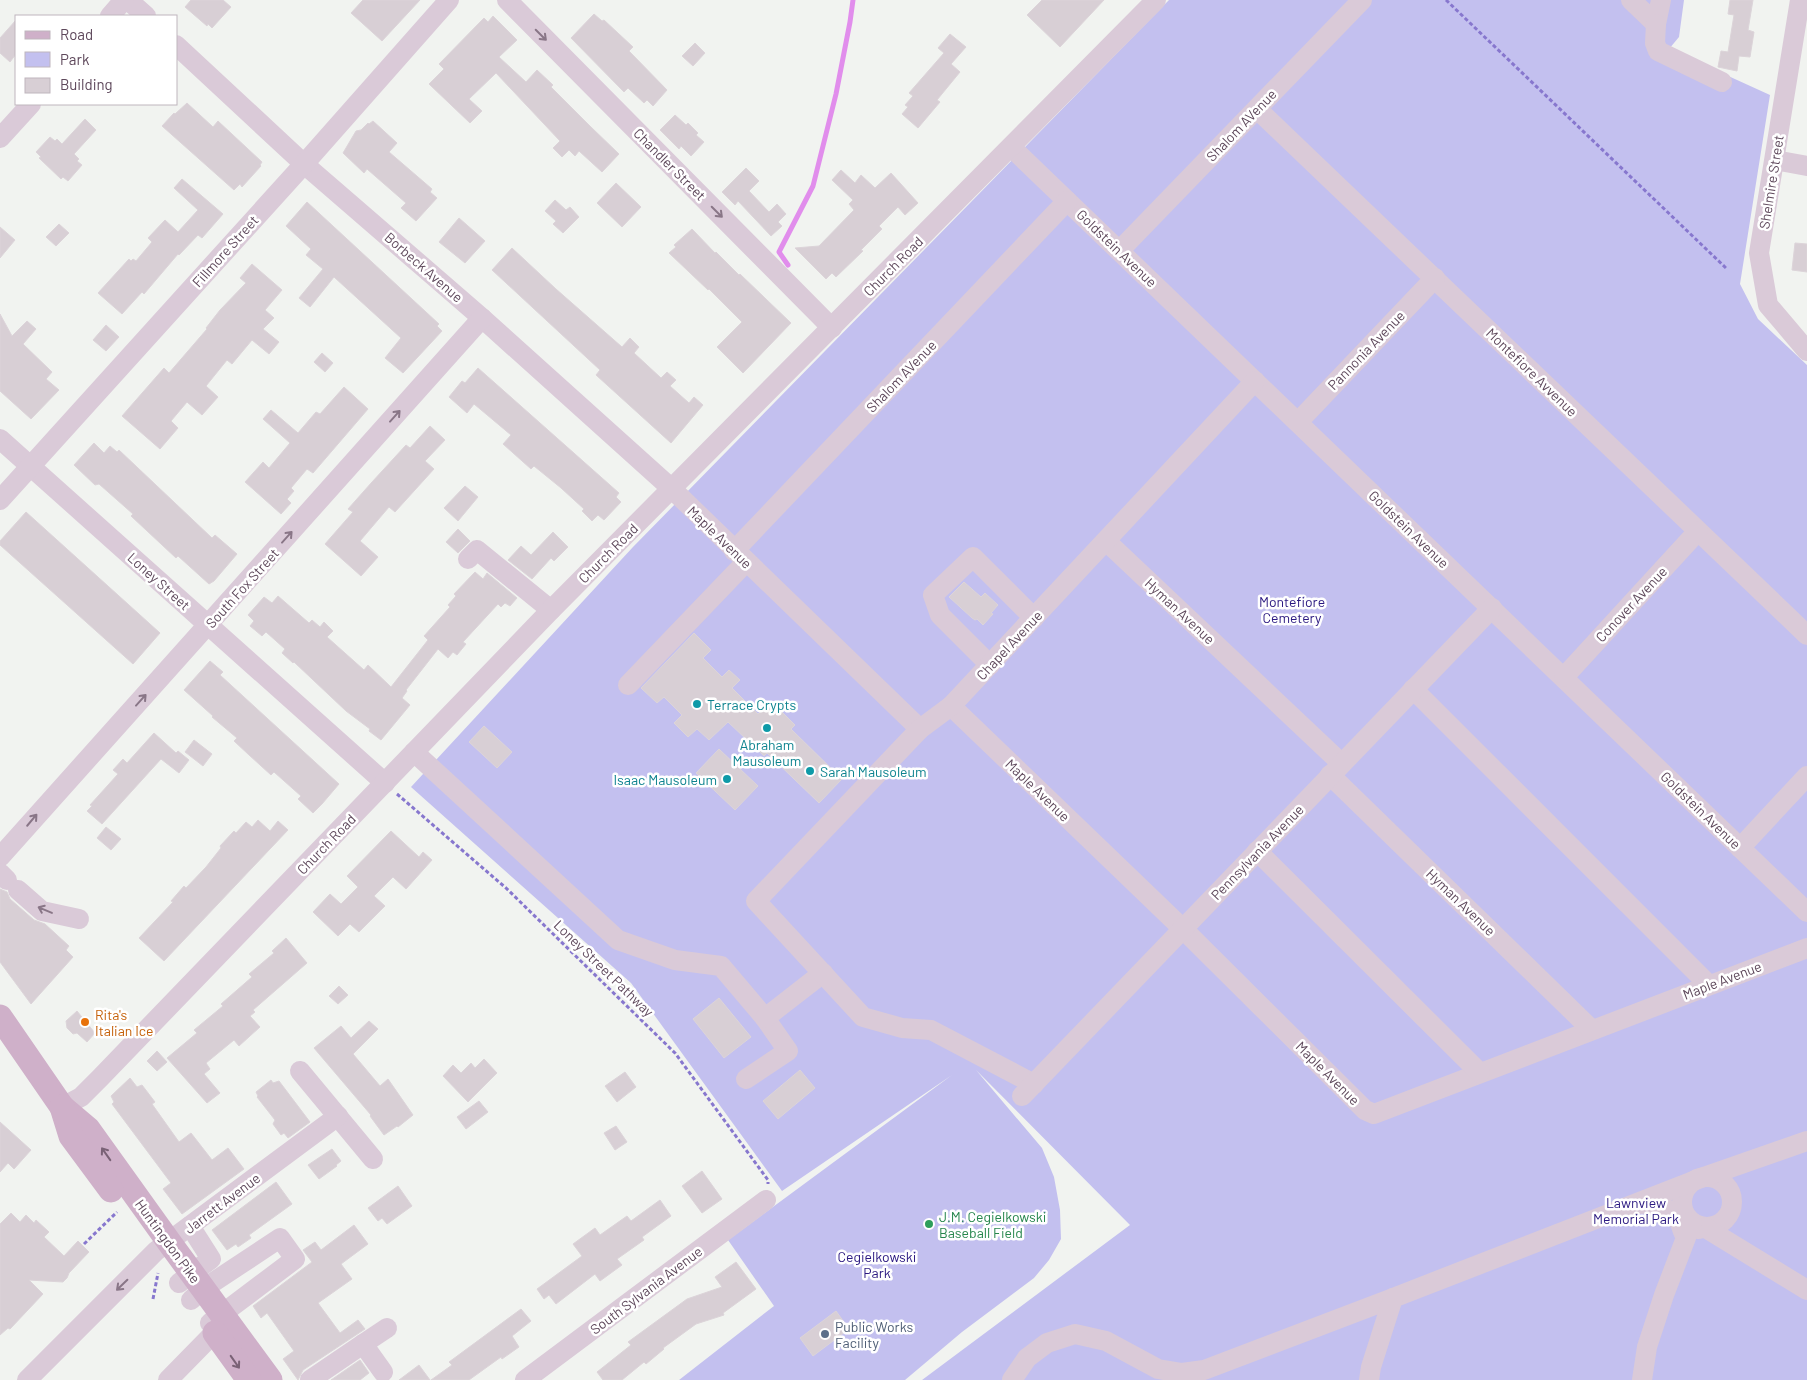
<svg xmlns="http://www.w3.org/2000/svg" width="1807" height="1380" font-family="Barlow,sans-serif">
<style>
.green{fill:#c3c0ef}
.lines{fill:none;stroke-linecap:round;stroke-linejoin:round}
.stream{stroke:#e18dec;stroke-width:5}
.building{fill:#d8cfd5;stroke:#dcd4d9}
.path{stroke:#8777ce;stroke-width:3;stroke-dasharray:4 2.5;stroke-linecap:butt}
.minor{stroke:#dacad8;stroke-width:20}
.major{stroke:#cfb0c9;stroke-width:25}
.oneway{stroke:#897687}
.oneway2{stroke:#7a6276}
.culture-dot{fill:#0f9aa8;stroke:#fff;stroke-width:2}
.food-dot{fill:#e8710a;stroke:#fff;stroke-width:2}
.leisure-dot{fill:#2e9e5b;stroke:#fff;stroke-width:2}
.service-dot{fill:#5c6f8a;stroke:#fff;stroke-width:2}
.labels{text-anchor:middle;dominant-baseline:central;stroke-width:5;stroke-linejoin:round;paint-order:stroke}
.street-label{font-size:14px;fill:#5e485b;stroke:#fff}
.park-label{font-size:14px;fill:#2a1880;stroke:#fff}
.culture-label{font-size:14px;fill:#0d838f;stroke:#fff;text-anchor:start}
.food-label{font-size:14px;fill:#c56008;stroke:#fff;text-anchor:start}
.leisure-label{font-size:14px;fill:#27864d;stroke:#fff;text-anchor:start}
.service-label{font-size:14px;fill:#4e5e75;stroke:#fff;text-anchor:start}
</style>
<rect width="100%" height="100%" fill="#f1f3f0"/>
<path class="green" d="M1169,0H1684L1679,37L1669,49L1770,95L1740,284L1758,319L1807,365V1380H922L1130,1225L976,1070L1042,1148L1054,1177L1060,1210L1061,1239L1049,1260L1034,1278L962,1332L905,1380H679L774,1306L728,1240L952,1075L782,1191L631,983L411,787L633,547Z"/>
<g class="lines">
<path class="stream" d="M788,265L779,252L813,186L836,94L850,22L853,0"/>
</g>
<g class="building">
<path d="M191,0H223L231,7L212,28L208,24L207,26L185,7Z"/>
<path d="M363,0H420L382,41L351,13Z"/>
<path d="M1042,0H1104L1060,47L1027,15Z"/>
<path d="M1730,0H1753L1748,30L1754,32L1750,57L1739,56L1737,71L1718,67L1721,51L1728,52L1734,15L1728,14Z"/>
<path d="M594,14L602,21L604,20L633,47L629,51L667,90L653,106L647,100L644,103L628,88L624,92L571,38Z"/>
<path d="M493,16L517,40L499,57L526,82L537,70L553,85L551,87L591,127L619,154L602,172L579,151L575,156L569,150L562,157L553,148L560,141L496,73L469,99L482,111L470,123L429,84L444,69L439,64L484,18L488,22Z"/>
<path d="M16,20V54L10,62L0,53V38Z"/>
<path d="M950,34L966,47L951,64L960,72L937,100L940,102L918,128L902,114L908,107L905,105L913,96L909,93L944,53L938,48Z"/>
<path d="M695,43L705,53L693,66L682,56Z"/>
<path d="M187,103L213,127L218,121L262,162L260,165L261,166L242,187L240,184L234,190L162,126L174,113L175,114Z"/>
<path d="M675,115L686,125L688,123L698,133L696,135L704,142L691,156L681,146L679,149L660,130Z"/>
<path d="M85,119L96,130L74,154L79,159L77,161L82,165L68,181L63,177L61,179L39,158L41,157L36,152L50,137L55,141L57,139L62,144Z"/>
<path d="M373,121L397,143L389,152L432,189L430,192L437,198L416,221L401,208L406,203L367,169L364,173L343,153L356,131L361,130L368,123L369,124Z"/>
<path d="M746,168L759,181L749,191L769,212L777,204L786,214L778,222L782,226L771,236L738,201L735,205L722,192Z"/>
<path d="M841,170L855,183L861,175L875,188L891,173L918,203L905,215L898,207L879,226L882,229L861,250L863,251L836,277L832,273L826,279L795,248L819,246L854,210L849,204L853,200L832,180Z"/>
<path d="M182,179L223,214L202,238L198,235L179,255L178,254L144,294L142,292L122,314L98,293L129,259L131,261L133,259L136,261L152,242L148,238L165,220L178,232L198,210L174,188Z"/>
<path d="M616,183L641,207L622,227L597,203Z"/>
<path d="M555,200L566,210L570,207L579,217L563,233L553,224L556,221L545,211Z"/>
<path d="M307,202L439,324L437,326L442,331L403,373L385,358L401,338L334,277L310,307L299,298L323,269L306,255L311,249L286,226Z"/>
<path d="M459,218L485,241L465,263L439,242Z"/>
<path d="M59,224L69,233L56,246L46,237Z"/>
<path d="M0,227L15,240L0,258Z"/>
<path d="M692,229L715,253L716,252L739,275L740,274L791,323L743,373L717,347L742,322L709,289L708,290L669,253L676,247L674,245Z"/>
<path d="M1795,243L1807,244V272L1792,270Z"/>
<path d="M512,248L556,289L622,347L630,338L639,347L634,353L661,378L667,372L676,380L670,386L689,403L694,397L703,405L671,443L596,375L600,370L492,270Z"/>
<path d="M252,264L282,290L265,310L274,318L263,329L279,342L269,354L252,340L232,364L227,360L206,386L218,397L202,415L187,402L171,421L178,428L160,449L122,416L164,368L169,373L207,329L206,328L220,310L246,283L240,278Z"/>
<path d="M0,314L12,336L27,321L36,329L23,344L52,372L46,379L59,390L31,419L0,391Z"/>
<path d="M106,325L119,337L106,351L93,340Z"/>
<path d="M322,353L333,363L325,372L314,362Z"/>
<path d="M478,368L619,493L616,497L621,502L604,520L598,515L592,521L582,511L584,509L561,488L534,466L531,469L503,444L511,435L474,404L467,413L449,397L462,381L465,383Z"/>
<path d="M344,387L368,409L313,473L307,469L291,488L294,491L287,499L291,503L281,514L245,482L263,462L269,468L290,443L263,419L271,410L298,433L316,412L320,414Z"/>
<path d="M430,426L445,440L425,461L434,469L395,512L389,507L360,541L378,557L361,576L325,544L353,512L348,509L372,482L406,445L410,448Z"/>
<path d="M94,443L104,453L110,446L117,452L119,450L212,538L215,535L237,554L214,581L209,584L178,556L176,558L131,516L133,514L99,484L95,485L74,465Z"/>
<path d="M465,486L478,497L458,521L444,508Z"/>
<path d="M26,512L160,633L133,664L0,545V541Z"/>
<path d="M458,529L470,541L458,553L446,542Z"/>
<path d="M553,532L568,547L554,561L551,558L532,579L508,560L521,546L531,555Z"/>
<path d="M475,572L483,579L487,573L517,598L510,606L505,603L501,607L498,604L463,642L466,644L457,655L453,652L448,658L438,649L406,690L407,691L402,698L410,705L381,740L369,731L370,729L346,711L294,662L293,663L282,653L285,649L266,632L262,636L250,626L254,621L248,615L264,597L272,603L278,596L309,623L312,620L320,627L324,622L333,631L327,637L364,670L368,665L391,687L428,640L424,636L450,607L448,605L456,596L454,594Z"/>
<path d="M964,582L981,597L985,593L998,605L991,613L993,614L983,625L977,619L975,620L972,618L949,597Z"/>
<path d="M694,633L711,650L703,658L722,677L729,670L740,680L732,688L758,714L771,701L795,725L791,729L842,779L819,803L767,753L764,756L728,722L709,740L697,729L688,737L674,723L682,715L664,697L657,703L641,688Z"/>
<path d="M210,661L223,672L220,675L339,784L322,804L313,813L298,799L301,796L274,772L271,775L249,755L234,741L237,738L212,717L213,716L184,690Z"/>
<path d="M484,726L512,752L497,768L469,742Z"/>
<path d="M154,733L176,753L178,751L189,760L179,773L161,759L102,824L87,811L92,806L90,805L118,774L113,770L123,759L127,763Z"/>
<path d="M194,740L212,754L203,766L185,752Z"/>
<path d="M719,749L758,786L735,810L696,773Z"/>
<path d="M258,820L270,831L278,821L288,830L164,961L139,938L173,902L171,901L184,886L186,888L206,867L221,848L220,846L234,831L236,833L246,822L252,827Z"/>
<path d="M106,827L121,839L111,850L97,838Z"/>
<path d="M391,831L419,857L423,852L432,860L406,889L393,877L374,896L385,906L359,932L350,924L338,936L313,912L330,894L341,904L358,887L347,876Z"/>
<path d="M0,889L7,892L10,899L34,920L45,924L69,946L66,950L73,957L31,1004L0,962Z"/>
<path d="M286,938L307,963L253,1010L255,1012L250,1016L260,1027L239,1046L234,1040L206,1063L210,1069L204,1074L220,1093L207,1103L167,1058L197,1033L194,1030L223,1006L221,1004L252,977L249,974L274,953L272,951Z"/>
<path d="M339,986L348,995L338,1004L329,996Z"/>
<path d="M719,998L751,1037L724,1058L693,1019Z"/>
<path d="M77,1011L95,1033L87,1042L77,1033L73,1034L67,1028L66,1021Z"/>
<path d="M369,1021L378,1029L353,1054L380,1086L388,1079L413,1115L398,1127L397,1126L384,1135L370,1116L371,1115L314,1048L341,1026L351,1038Z"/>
<path d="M157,1051L167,1062L157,1071L147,1061Z"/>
<path d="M484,1059L497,1073L468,1102L443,1076L453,1065L461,1073L471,1063L475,1068Z"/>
<path d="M800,1070L815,1088L778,1119L763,1101Z"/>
<path d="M625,1072L636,1087L617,1102L605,1086Z"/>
<path d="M130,1078L137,1087L142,1085L155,1102L152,1104L179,1142L191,1133L212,1160L228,1148L244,1169L182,1214L163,1189L171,1183L112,1104L114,1102L111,1096Z"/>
<path d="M271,1080L273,1083L279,1081L310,1122L288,1138L284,1133L281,1135L273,1124L275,1120L257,1097L258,1096L256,1092Z"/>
<path d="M479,1101L488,1112L466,1129L457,1117Z"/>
<path d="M0,1122L31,1150L14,1169L8,1163L0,1172Z"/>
<path d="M616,1126L627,1142L615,1150L604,1133Z"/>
<path d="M332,1149L341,1161L336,1165L337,1166L319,1179L308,1165Z"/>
<path d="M702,1171L722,1199L702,1213L682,1186Z"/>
<path d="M276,1182L292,1204L249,1235L251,1238L238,1247L236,1244L227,1250L212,1230Z"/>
<path d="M398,1186L412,1206L387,1224L382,1218L378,1221L368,1208Z"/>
<path d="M660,1200L671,1216L642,1237L644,1240L617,1259L622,1265L600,1281L595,1274L556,1304L549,1295L544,1299L537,1289L582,1256L573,1244L595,1228L600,1235L627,1216L631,1221Z"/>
<path d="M11,1213L20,1222L26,1215L34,1223L36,1220L49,1232L44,1237L64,1256L78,1241L89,1252L69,1273L67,1278L63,1282L29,1280L43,1294L10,1329L8,1328L0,1335V1224Z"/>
<path d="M354,1225L368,1244L341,1264L352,1279L318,1303L340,1333L358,1320L365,1329L303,1370L298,1380L283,1359L294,1351L267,1313L261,1318L253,1306L312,1262L303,1250L315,1242L321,1250Z"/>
<path d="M736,1262L756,1289L723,1313L724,1315L696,1324L663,1348L664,1349L646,1364L644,1362L622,1380H603L597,1372L631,1345L628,1342L687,1299L722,1287L715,1277Z"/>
<path d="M521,1309L531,1321L512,1336L519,1347L502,1359L501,1357L469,1380H431L452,1365L449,1362Z"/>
<path d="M836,1311L849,1329L813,1356L800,1338Z"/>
<path d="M360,1360L369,1373L360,1380H331Z"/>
<path d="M419,1365L430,1380H399Z"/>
</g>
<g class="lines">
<g class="path">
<path d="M1446,0L1727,269"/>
<path d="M397,794L506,888L675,1053L768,1180V1184"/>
<path d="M84,1244L117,1212"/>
<path d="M153,1299L158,1273"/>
</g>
<g class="minor">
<path d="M128,0L146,16"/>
<path d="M507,0L832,328"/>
<path d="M1631,0L1656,24L1661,0"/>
<path d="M1800,0L1759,253L1768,305L1807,351"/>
<path d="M110,16L124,0"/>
<path d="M1656,24L1655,43L1658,51L1722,82"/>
<path d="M176,45L304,164L482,318L672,489L920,729"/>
<path d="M1257,109L1807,635"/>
<path d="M0,138L31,104"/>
<path d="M1011,147L1807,912"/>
<path d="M1775,160L1807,166"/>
<path d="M1120,250L1362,0"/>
<path d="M1298,422L1435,278"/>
<path d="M0,439L385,783"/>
<path d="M0,500L304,164L449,0"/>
<path d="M1106,541L1341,763"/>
<path d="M734,551L1067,201"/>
<path d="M468,559L477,550L551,610"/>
<path d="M990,665L940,615L933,595L973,557L1034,618"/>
<path d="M1564,677L1698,531"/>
<path d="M628,685L746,562"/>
<path d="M1413,689L1709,985"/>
<path d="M951,706L1183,929L1365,1110L1374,1114L1807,948"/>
<path d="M414,752L618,940L675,960L721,966L765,1018L788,1051L746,1079"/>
<path d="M1330,775L1592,1030"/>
<path d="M1740,848L1807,776"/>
<path d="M1257,851L1480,1073"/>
<path d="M0,857L482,318"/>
<path d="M0,873L7,880"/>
<path d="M18,890L42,911L79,919"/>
<path d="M765,1018L823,973"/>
<path d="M300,1071L373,1159"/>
<path d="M1034,1084L931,1030L902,1028L863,1017L756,901L920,729L951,706L1255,381"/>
<path d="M1022,1096L1492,608"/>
<path d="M62,1107L81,1097L100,1078L551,610L1156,0"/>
<circle cx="1707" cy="1202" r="25"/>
<path d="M1637,1204C1658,1202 1678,1209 1683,1232"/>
<path d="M1699,1229L1704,1227L1807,1290"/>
<path d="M179,1283L211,1259L190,1226"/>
<path d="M191,1300L203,1289L280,1238L295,1259L210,1323"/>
<path d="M363,1344L387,1328"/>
<path d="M27,1380L156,1251L338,1116"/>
<path d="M168,1380L214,1333"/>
<path d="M310,1380L363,1344L383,1372"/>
<path d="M525,1380L766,1200"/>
<path d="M1012,1380L1027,1358L1047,1343L1075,1334L1106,1341L1158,1369L1182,1373L1204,1370L1393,1298L1701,1178L1807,1141"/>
<path d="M1369,1380L1371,1367L1393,1298"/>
<path d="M1642,1380L1647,1347L1664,1295L1692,1222"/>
</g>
<g class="major">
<path d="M0,1017L62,1107L88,1129L169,1242L270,1380"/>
<path d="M62,1107L71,1136L111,1190"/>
<path d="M215,1333L249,1380"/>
</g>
</g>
<defs><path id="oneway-shaft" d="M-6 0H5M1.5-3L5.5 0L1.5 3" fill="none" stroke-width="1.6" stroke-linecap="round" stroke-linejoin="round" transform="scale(1.25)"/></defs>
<g class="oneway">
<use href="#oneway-shaft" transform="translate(541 35) rotate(45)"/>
<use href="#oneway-shaft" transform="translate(717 212) rotate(45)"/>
<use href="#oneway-shaft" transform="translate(395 416) rotate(-48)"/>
<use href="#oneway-shaft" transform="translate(287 537) rotate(-48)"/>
<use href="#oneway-shaft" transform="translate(141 700) rotate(-48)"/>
<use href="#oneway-shaft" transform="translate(32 820) rotate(-50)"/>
<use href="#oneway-shaft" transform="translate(45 910) rotate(-157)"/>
<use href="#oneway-shaft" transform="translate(122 1285) rotate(136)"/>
</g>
<g class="oneway2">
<use href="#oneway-shaft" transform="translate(106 1154) rotate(-125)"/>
<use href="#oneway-shaft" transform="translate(235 1362) rotate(55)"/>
</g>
<g class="culture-dot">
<circle cx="697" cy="704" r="5"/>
<circle cx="767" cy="728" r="5"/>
<circle cx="810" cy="771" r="5"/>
<circle cx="727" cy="779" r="5"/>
</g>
<circle class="food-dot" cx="85" cy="1022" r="5"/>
<circle class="leisure-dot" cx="929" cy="1224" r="5"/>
<circle class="service-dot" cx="825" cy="1334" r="5"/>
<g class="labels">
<g class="street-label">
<text transform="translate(1241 125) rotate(-46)">Shalom AVenue</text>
<text transform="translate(670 164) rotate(45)">Chandler Street</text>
<text transform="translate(1771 182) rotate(-81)">Shelmire Street</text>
<text transform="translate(1117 248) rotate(44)">Goldstein Avenue</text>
<text transform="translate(225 251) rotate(-48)">Fillmore Street</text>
<text transform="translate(893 266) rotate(-45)">Church Road</text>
<text transform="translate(424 267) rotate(41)">Borbeck Avenue</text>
<text transform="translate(1366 350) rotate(-46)">Pannonia Avenue</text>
<text transform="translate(1532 372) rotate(44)">Montefiore Avvenue</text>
<text transform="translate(901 376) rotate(-46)">Shalom AVenue</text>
<text transform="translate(1409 529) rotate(44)">Goldstein Avenue</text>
<text transform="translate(720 537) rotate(44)">Maple Avenue</text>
<text transform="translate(608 553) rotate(-45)">Church Road</text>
<text transform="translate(159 581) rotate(42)">Loney Street</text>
<text transform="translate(242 588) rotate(-48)">South Fox Street</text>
<text transform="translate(1631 604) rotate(-47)">Conover Avenue</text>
<text transform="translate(1180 611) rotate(43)">Hyman Avenue</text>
<text transform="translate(1009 645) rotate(-47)">Chapel Avenue</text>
<text transform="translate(1038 790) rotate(44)">Maple Avenue</text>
<text transform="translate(1701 810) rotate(44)">Goldstein Avenue</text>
<text transform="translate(326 844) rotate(-46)">Church Road</text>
<text transform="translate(1257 852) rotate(-46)">Pennsylvania Avenue</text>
<text transform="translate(1461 902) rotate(44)">Hyman Avenue</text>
<text transform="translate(604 968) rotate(44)">Loney Street Pathway</text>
<text transform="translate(1722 980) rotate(-21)">Maple Avenue</text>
<text transform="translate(1328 1073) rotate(45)">Maple Avenue</text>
<text transform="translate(222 1203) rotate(-37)">Jarrett Avenue</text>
<text transform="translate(168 1241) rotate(54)">Huntingdon Pike</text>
<text transform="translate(646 1290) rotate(-37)">South Sylvania Avenue</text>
</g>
<g class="park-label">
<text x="1292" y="601">Montefiore<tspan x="1292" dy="16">Cemetery</tspan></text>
<text x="1636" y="1202">Lawnview<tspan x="1636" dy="16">Memorial Park</tspan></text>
<text x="877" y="1256">Cegielkowski<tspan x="877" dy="16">Park</tspan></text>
</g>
<g class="culture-label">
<text x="707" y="704">Terrace Crypts</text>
<text x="767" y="744" text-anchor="middle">Abraham<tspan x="767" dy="16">Mausoleum</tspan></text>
<text x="820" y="771">Sarah Mausoleum</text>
<text x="717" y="779" text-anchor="end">Isaac Mausoleum</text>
</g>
<g class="food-label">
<text x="95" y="1014">Rita's<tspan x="95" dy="16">Italian Ice</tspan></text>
</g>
<g class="leisure-label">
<text x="939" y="1216">J.M. Cegielkowski<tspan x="939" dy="16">Baseball Field</tspan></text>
</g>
<g class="service-label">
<text x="835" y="1326">Public Works<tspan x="835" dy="16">Facility</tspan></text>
</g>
</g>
<rect x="15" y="15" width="162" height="90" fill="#ffffff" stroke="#bfb6bd"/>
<rect x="25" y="31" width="25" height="8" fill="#cfb0c9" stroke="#bfb6bd"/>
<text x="60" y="40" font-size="15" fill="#5e485b">Road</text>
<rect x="25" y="52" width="25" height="15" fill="#c3c0ef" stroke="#bfb6bd"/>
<text x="60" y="65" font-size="15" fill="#5e485b">Park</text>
<rect x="25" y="78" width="25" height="15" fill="#d8cfd5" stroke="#bfb6bd"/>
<text x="60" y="90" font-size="15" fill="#5e485b">Building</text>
</svg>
